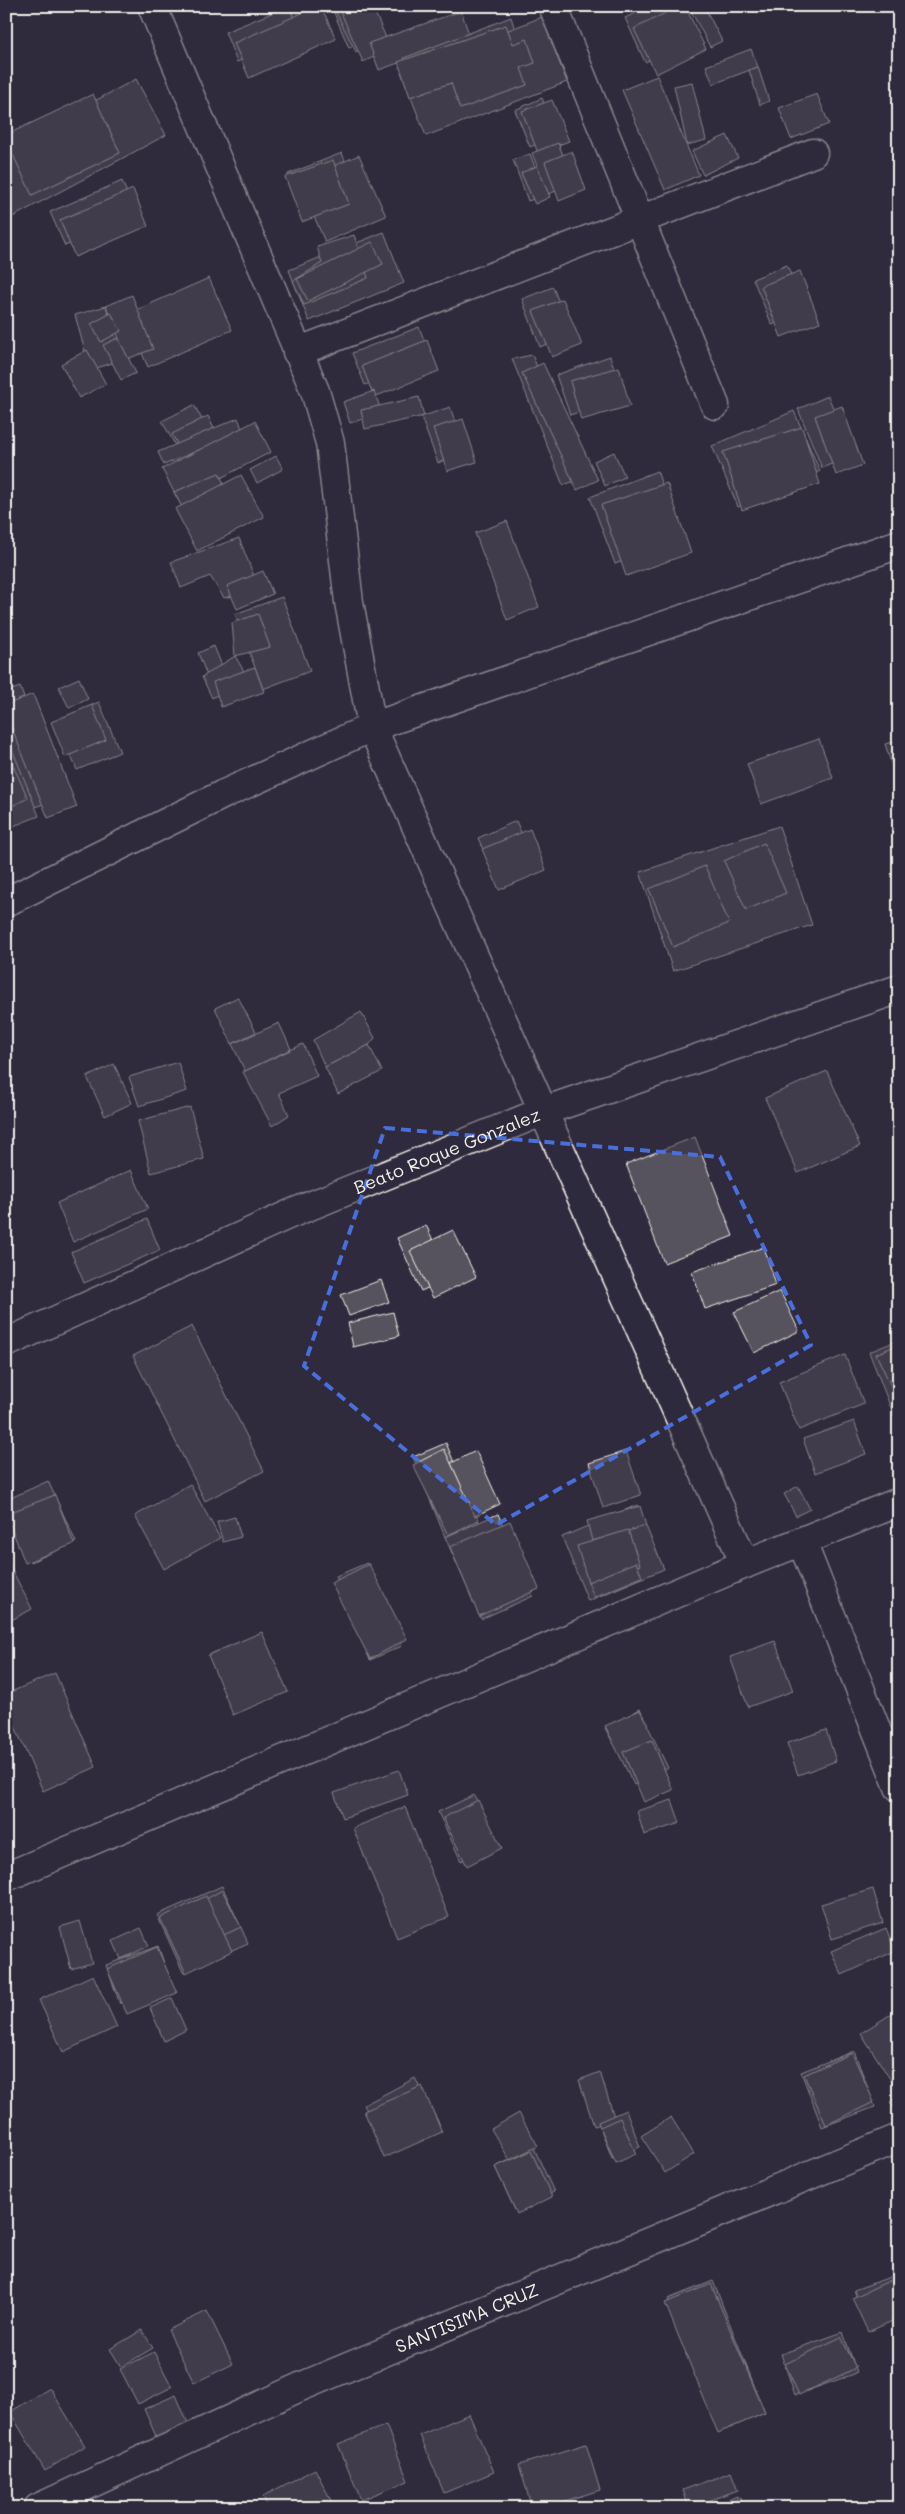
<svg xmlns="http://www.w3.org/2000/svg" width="905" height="2514" font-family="Mali,sans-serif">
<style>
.building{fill:#56525f;stroke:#f4f1e8}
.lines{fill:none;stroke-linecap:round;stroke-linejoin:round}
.minor-casing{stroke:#f4f1e8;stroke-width:31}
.tertiary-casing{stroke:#f4f1e8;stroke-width:31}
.minor{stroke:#2f2a3d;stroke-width:28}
.tertiary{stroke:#2f2a3d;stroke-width:28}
.marked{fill:none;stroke:#486fdb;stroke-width:4;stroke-dasharray:10 6;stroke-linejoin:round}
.labels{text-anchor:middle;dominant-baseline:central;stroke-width:4;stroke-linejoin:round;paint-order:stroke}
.street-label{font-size:18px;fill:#f4f1e8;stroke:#2f2a3d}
</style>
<rect width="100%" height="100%" fill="#2f2a3d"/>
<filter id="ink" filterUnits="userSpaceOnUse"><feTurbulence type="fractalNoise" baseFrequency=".02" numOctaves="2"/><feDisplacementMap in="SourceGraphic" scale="10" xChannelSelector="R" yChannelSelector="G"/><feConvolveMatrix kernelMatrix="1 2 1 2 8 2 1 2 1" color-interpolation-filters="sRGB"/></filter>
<g filter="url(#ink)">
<g class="building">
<path d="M289,6H317L320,13L296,23Z"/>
<path d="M289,6L301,36L237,62L225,32Z"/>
<path d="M318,6H321L336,39L249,78L234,43Z"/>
<path d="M331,6H351L366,41L349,48Z"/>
<path d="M333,6H367L384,39L356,52Z"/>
<path d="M338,6H372L391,49L363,62Z"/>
<path d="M650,6H680L695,40L645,62L625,18Z"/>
<path d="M679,6H685L706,49L656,74L634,29Z"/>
<path d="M704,6L722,41L710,47L689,7Z"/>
<path d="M461,11L470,37L379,70L369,43Z"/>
<path d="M511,17L517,36L534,30L542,53L526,57L537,78L465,105L452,77L418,90L404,58Z"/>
<path d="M542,17L567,82L426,136L401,72Z"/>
<path d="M506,25L513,44L527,39L535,63L521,68L527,85L460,109L451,83L410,97L398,62Z"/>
<path d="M751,49L758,67L713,84L706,66Z"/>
<path d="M758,67L769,101L760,105L749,70Z"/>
<path d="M657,76L699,175L665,190L622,90Z"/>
<path d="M136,79L166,135L7,220L6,148Z"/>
<path d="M692,82L706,140L687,145L674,86Z"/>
<path d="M93,94L120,153L32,195L6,140V135Z"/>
<path d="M817,94L829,124L791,139L779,108Z"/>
<path d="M542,98L557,135L530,147L515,110Z"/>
<path d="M552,100L569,141L538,153L522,111Z"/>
<path d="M727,135L738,158L703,175L692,151Z"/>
<path d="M558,143L575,184L548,194L532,153Z"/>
<path d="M572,151L586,190L559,201L545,162Z"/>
<path d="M342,153L359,198L305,219L288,174Z"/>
<path d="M530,154L545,195L528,201L513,160Z"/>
<path d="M359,155L386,216L325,242L299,181Z"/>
<path d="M333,160L349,204L302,222L285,177Z"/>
<path d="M537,166L550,197L535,204L521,173Z"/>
<path d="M122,181L136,215L65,246L50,212Z"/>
<path d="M133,189L148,226L75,257L60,220Z"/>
<path d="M384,232L404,283L309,321L289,270Z"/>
<path d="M354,235L368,278L304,305L293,281L322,263L317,247Z"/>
<path d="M372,242L383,264L308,301L297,279Z"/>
<path d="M787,265L806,311L772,325L753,279Z"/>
<path d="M800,271L820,322L781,337L761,286Z"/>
<path d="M209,278L232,330L148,367L125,315Z"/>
<path d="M553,287L571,334L540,347L522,299Z"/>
<path d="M132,295L153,349L127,359L106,306Z"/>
<path d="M563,299L582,345L552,357L533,311Z"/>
<path d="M106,306L122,360L90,370L75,315Z"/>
<path d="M111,313L121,331L101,342L91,324Z"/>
<path d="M419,327L432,360L365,385L352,353Z"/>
<path d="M118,338L136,373L121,380L103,345Z"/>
<path d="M427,340L439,371L374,397L362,366Z"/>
<path d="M87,350L106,384L79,398L61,364Z"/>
<path d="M532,355L585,478L563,485L512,359Z"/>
<path d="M610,356L624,397L570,415L556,375Z"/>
<path d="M543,363L598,480L577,490L522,373Z"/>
<path d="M619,367L630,406L581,420L570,381Z"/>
<path d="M374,391L382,413L350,423L343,402Z"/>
<path d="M828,396L853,455L822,468L798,409Z"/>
<path d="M419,397L424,416L365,429L361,410Z"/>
<path d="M194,405L206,427L175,445L162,421Z"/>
<path d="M842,406L863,465L836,475L815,416Z"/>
<path d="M450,407L466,452L438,463L421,417Z"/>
<path d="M794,411L820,471L738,507L712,446Z"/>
<path d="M208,416L217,435L182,453L172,434Z"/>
<path d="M238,418L243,431L164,465L158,452Z"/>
<path d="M463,419L477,462L447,471L433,428Z"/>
<path d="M255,421L271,452L178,500L162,469Z"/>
<path d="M802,427L820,484L742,510L723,452Z"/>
<path d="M614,452L625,477L605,486L594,461Z"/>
<path d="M276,456L283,469L257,483L250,470Z"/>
<path d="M657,471L682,539L615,564L590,497Z"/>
<path d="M219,473L238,515L196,534L174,492Z"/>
<path d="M241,475L264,517L197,551L175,509Z"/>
<path d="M667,483L691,553L626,576L601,505Z"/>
<path d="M507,521L539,607L507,620L475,533Z"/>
<path d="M239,538L259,589L224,598L210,576L181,588L171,562Z"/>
<path d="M263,571L273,594L237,609L227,586Z"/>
<path d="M282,597L310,671L263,689L235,614Z"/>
<path d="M258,614L270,647L235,656L232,623Z"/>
<path d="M214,646L226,676L210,683L198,653Z"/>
<path d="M235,656L248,678L212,698L202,677Z"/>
<path d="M255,667L264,692L221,707L213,682Z"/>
<path d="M79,678L88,699L69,708L59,687Z"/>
<path d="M20,687L61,798L29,809L6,749V692Z"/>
<path d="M33,694L77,807L48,818L6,713V705Z"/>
<path d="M99,702L120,752L77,770L56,721Z"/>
<path d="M92,705L106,740L65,757L51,722Z"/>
<path d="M6,734L39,816L6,829Z"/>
<path d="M819,739L833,778L761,804L747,764Z"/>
<path d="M899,740V788L885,744Z"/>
<path d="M9,757L28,798L6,809V758Z"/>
<path d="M899,757V777L892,759Z"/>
<path d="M516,821L532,857L494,874L478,838Z"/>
<path d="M779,826L812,925L673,971L640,872Z"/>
<path d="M530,829L546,870L499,890L482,849Z"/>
<path d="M764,843L786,893L746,910L724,861Z"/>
<path d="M705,866L729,923L673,947L649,889Z"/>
<path d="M238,997L256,1032L232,1044L215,1008Z"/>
<path d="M361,1012L375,1038L369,1045L325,1067L313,1040Z"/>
<path d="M279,1023L291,1049L245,1071L232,1044Z"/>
<path d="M303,1044L317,1076L279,1093L289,1115L272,1126L243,1072Z"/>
<path d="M369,1045L382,1071L338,1094L325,1067Z"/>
<path d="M178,1062L187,1091L139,1106L129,1077Z"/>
<path d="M114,1064L132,1103L105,1116L87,1077Z"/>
<path d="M827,1071L860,1146L798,1173L765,1098Z"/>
<path d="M190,1107L204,1159L151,1173L138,1121Z"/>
<path d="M695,1137L733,1236L664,1263L626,1164Z"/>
<path d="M131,1170L148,1209L73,1242L57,1203Z"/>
<path d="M147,1219L160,1250L84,1283L71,1252Z"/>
<path d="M426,1225L450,1278L421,1291L397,1238Z"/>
<path d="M453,1230L476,1277L433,1298L410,1251Z"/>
<path d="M764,1247L776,1285L705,1309L692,1272Z"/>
<path d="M381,1280L389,1302L349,1316L341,1295Z"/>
<path d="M780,1291L799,1331L754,1353L734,1312Z"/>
<path d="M393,1312L399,1336L353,1347L348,1323Z"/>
<path d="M192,1326L264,1471L205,1501L133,1356Z"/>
<path d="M899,1340V1414L894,1416L869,1352Z"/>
<path d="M899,1344V1403L876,1354Z"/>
<path d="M845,1355L864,1404L799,1430L779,1382Z"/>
<path d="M854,1421L866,1454L815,1473L803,1439Z"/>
<path d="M446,1443L479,1523L445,1537L413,1457Z"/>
<path d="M444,1449L479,1520L448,1535L413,1465Z"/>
<path d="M476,1451L500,1504L475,1516L451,1463Z"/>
<path d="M626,1451L641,1495L603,1508L589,1463Z"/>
<path d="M48,1481L76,1542L31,1562L6,1500Z"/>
<path d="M190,1484L220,1538L164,1569L135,1516Z"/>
<path d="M798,1486L810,1509L796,1516L784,1494Z"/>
<path d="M55,1495L74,1544L25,1563L6,1514Z"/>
<path d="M637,1505L664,1569L588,1601L562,1537Z"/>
<path d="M640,1506L646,1526L592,1541L587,1521Z"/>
<path d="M498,1514L533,1596L481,1619L445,1537Z"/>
<path d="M235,1517L241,1537L223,1542L217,1522Z"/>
<path d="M510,1521L539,1589L479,1616L450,1547Z"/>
<path d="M628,1530L640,1565L588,1582L577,1546Z"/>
<path d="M6,1558L32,1609L6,1623Z"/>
<path d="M636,1562L642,1577L594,1597L588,1582Z"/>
<path d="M367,1563L402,1646L370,1660L336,1576Z"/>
<path d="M369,1564L407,1639L370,1659L331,1583Z"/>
<path d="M262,1632L288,1692L233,1715L208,1655Z"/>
<path d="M775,1641L793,1691L748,1707L730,1657Z"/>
<path d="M55,1673L96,1767L43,1791L6,1706V1694Z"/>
<path d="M640,1709L649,1724L613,1743L605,1728Z"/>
<path d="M640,1710L668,1768L634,1785L605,1726Z"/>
<path d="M826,1730L836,1761L798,1775L787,1743Z"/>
<path d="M652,1740L673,1790L644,1802L623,1752Z"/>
<path d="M399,1770L408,1795L343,1818L334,1793Z"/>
<path d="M474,1795L497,1843L461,1861L438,1812Z"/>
<path d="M478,1800L502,1848L467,1866L443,1818Z"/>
<path d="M672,1800L680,1823L644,1835L637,1811Z"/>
<path d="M405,1807L449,1917L397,1938L353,1828Z"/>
<path d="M222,1886L248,1943L183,1972L157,1915Z"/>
<path d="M873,1889L883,1923L832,1939L821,1904Z"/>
<path d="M222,1890L241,1927L224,1935L206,1899Z"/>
<path d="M206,1896L232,1951L186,1973L160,1918Z"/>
<path d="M80,1921L92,1963L71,1969L60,1927Z"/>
<path d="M141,1928L149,1946L121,1959L113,1941Z"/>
<path d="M886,1928L895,1951L842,1975L831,1951Z"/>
<path d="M158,1946L172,1985L120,2004L106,1965Z"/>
<path d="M157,1947L177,1993L127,2014L107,1969Z"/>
<path d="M93,1975L117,2027L63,2052L39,2000Z"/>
<path d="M172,1998L186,2030L164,2041L150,2008Z"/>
<path d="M899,2009V2085L895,2087L861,2033Z"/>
<path d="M854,2051L875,2107L822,2127L801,2072Z"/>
<path d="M852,2053L874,2102L826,2125L804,2075Z"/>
<path d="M600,2072L615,2120L594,2126L579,2080Z"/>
<path d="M415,2078L440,2125L390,2153L364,2105Z"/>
<path d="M422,2086L442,2132L384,2158L364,2111Z"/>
<path d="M899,2096V2114L890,2102Z"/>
<path d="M626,2110L640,2147L612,2158L598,2122Z"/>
<path d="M519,2113L538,2146L511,2162L491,2129Z"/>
<path d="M671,2117L694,2154L665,2173L641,2136Z"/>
<path d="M620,2118L636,2154L616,2163L600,2127Z"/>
<path d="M534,2148L554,2192L515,2210L495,2167Z"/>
<path d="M531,2151L552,2197L517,2214L495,2167Z"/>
<path d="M893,2276L899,2292V2318L868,2328L854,2290Z"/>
<path d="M891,2280L899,2297V2318L868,2332L852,2298Z"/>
<path d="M713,2281L765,2413L720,2432L668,2299Z"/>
<path d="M711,2284L765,2413L718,2433L665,2303Z"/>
<path d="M207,2311L233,2364L194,2383L168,2330Z"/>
<path d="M142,2330L153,2348L121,2367L110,2349Z"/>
<path d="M843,2332L857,2373L795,2395L781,2354Z"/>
<path d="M841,2337L856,2368L799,2395L785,2364Z"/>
<path d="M154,2352L172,2387L138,2404L120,2369Z"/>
<path d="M50,2388L85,2446L45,2471L10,2412Z"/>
<path d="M176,2395L190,2428L158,2441L144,2409Z"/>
<path d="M469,2414L494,2472L444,2493L420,2435Z"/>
<path d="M386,2425L408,2481L361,2500L338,2444Z"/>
<path d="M586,2444L600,2490L543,2508H532L519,2465Z"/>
<path d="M315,2469L335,2508H268L263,2496Z"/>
<path d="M731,2472L738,2490L689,2508L683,2490Z"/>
<path d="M737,2496L742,2508H710Z"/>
<path d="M740,2498L743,2508H714Z"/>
</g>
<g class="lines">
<defs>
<g id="minor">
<path d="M152,6L315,391L330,443L349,602L372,727L745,1564"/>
<path d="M553,6L715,405"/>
<path d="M297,352L813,153"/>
<path d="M6,902L224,794L372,727L899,544"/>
<path d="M802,1542L899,1787"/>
<path d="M6,1877L745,1564L899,1502"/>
<path id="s1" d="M38,2508L300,2387L899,2138"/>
</g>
<g id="tertiary">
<path id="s2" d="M6,1343L290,1214L544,1111L899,989"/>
</g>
</defs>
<use href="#minor" class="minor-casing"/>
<use href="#tertiary" class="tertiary-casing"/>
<use href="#minor" class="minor"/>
<use href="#tertiary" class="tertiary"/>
</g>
</g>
<path d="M0 0H905V2514H0ZM385,1128L720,1157L811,1345L496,1525L304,1366Z" fill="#2f2a3d" fill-opacity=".55" fill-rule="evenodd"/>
<path class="marked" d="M385,1128L720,1157L811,1345L496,1525L304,1366Z"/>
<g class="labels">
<g class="street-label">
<text stroke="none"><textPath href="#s2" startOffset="481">Beato Roque Gonzalez</textPath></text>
<text stroke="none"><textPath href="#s1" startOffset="469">SANTISIMA CRUZ</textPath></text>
</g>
</g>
<rect width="905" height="2514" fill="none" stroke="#2f2a3d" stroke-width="25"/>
<rect x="12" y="12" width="880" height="2489" fill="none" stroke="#f4f1e8" stroke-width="2" filter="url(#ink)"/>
</svg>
